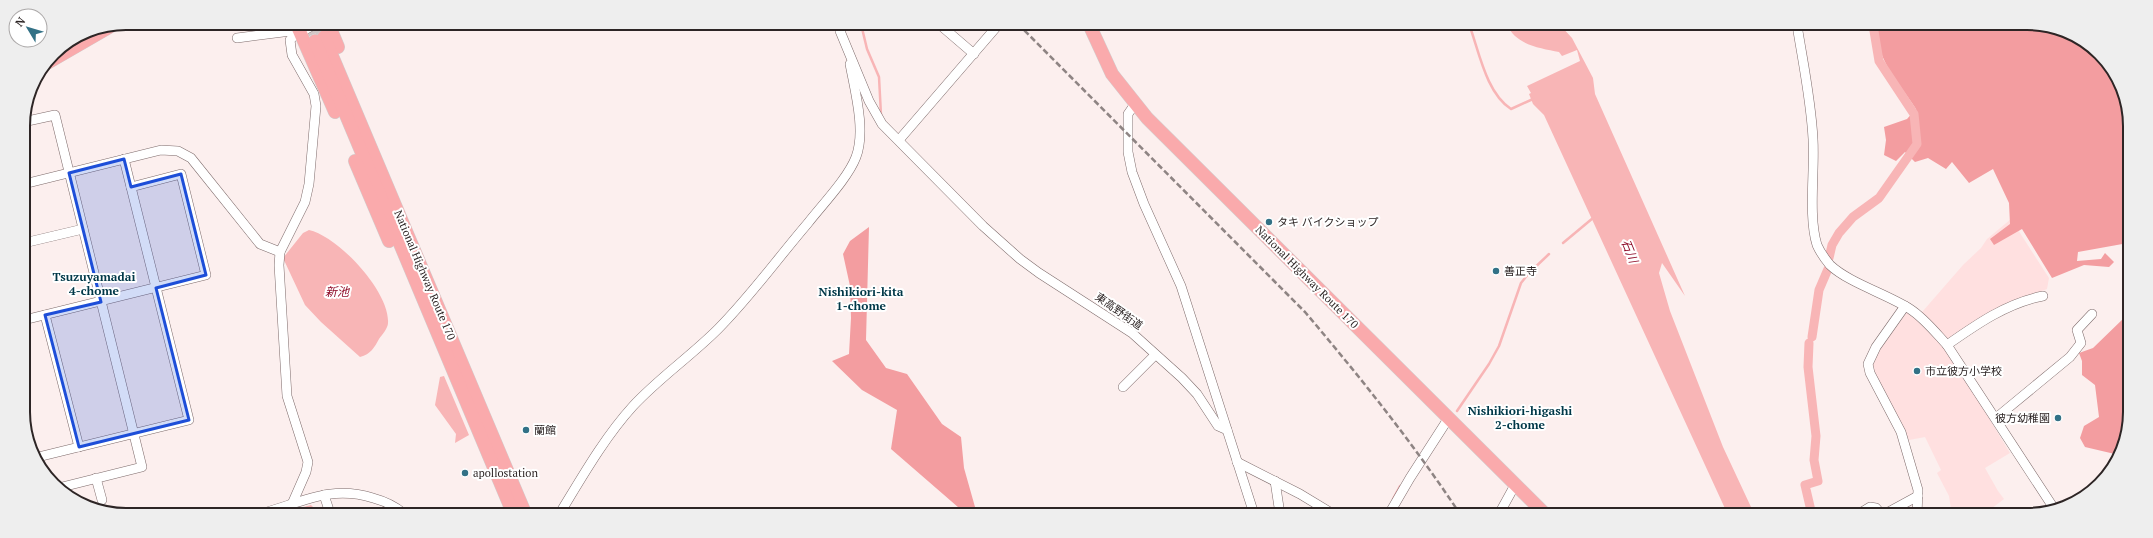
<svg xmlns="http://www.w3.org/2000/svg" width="2153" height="538" font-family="'PT Serif','Noto Sans JP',serif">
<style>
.built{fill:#ffe0e0}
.forest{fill:#f39da0}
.water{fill:#f8b5b6}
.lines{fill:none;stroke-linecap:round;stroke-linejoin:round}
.stream{stroke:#f8b5b6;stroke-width:2.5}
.canal{stroke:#f8b5b6;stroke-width:9}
.highway-tunnel{stroke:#d3c7c6;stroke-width:13;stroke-dasharray:13 6;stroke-linecap:butt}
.minor-casing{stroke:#7e6b6b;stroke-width:10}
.highway-casing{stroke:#d1cfcf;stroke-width:14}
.minor{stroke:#fff;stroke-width:9}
.highway{stroke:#faaaac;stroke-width:13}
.rail{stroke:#8e8483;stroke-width:2.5;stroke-dasharray:6 3;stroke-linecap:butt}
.marked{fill:#1d4ed8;fill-opacity:0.2;stroke:#1d4ed8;stroke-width:3;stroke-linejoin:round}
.poi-dot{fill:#327186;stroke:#fff;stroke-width:1.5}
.labels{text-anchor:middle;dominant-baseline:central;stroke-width:4;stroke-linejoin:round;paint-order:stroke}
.poi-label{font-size:11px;fill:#2d2525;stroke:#fff;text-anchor:start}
.street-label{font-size:11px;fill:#2d2525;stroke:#fff}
.water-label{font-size:12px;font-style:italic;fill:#8f0d2a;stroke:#fff}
.neighbourhood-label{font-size:12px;font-weight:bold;fill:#003848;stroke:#fff}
.rim{fill:none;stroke:#2d2525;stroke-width:2}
</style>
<rect width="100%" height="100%" fill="#fcefee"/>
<path class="built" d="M2011,219L2049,278L2047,289L2027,297L1942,346L1958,367L2010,453L1985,468L1998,491L2004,499L1983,515H1952L1949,496L1937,473L1941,470L1925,437L1909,440L1871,365L1873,359L1907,312L1916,319L1963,265L1981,248L1987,239Z"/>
<g class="forest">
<path d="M1876,25H2048L2100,53L2128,106V243L2078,252L2077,261L2101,259L2105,253L2114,262L2109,267L2084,265L2052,278L2022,229L1994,245L1990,239L2010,224L2009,203L1993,169L1969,183L1952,162L1946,169L1928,158L1915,162L1905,152L1896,161L1884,155L1886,140L1884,127L1907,119L1916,109C1898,81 1876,60 1876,25Z"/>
<path d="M869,227L866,340L886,368L907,374L942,424L961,437L964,468L977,514H966L891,449L897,410L862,390L832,361L849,354L851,318L850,286L843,254L850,241Z"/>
<path d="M2125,317H2128V433L2119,455L2085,447L2080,438L2084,426L2099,417L2095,385L2082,375V361L2079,353L2093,348Z"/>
</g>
<g class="water">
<path d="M1507,24L1560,25L1572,38L1593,78L1595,94L1685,296L1662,263L1659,273L1670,311L1723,447L1751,507L1757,515H1728L1544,115L1533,104L1529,94L1531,93L1527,86L1580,61L1577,50L1562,56L1559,52C1540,48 1515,45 1507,24Z"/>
<path d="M309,230C339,237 390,292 388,323C388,328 382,335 379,339C374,348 371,354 360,357L321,322L305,305L283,258L303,233Z"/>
<path d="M444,376L469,435L455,443L456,434L435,405L440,377Z"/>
<path d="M311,505L319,513H293V510Z"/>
</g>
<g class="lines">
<g class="stream">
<path d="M861,24L867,49L879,77L881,115"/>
<path d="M1469,24C1479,51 1486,93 1511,109L1533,99"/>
<path d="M1563,243L1593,218"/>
<path d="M1457,411L1489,364L1499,346L1521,283L1529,273L1549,254"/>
<path d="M1393,499L1400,486"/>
</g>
<g class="canal">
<path d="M1829,258L1832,245L1839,233L1853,217L1879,198L1917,144L1914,114L1879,61L1873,25"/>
<path d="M1812,337L1819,290L1828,269"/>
<path d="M1809,343L1808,367L1816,436L1814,460L1818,481L1805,485L1812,515"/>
</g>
<g class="highway-tunnel">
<path d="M307,23L315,41"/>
<path d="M318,23L324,37"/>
</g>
<defs>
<g id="minor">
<path d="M839,24L840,31L869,101L882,124L983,226L1020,259L1039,273L1132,333L1182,378L1197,394L1218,426L1227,430"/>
<path d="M939,24L974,54"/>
<path d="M1797,25C1803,63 1811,100 1813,139C1815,170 1808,216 1817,245C1820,252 1825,259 1830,265C1849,283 1887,294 1910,309C1924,318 1935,332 1947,345L2055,510"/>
<path d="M237,38L291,31L294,36"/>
<path d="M1135,104L1128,114V152L1132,172L1144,204L1181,286L1254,514"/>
<path d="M23,122L55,115L142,467L58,488"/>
<path d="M899,140L999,24"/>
<path d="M24,184L161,150L178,151L191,158L260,244L280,252"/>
<path d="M24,243L83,229"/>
<path d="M1905,306L1876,347L1868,364L1870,373L1901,432L1918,490L1917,515"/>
<path d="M45,315L79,447"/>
<path d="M24,320L206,275L181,174L131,187"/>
<path d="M1947,345C1977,324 2007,303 2043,296"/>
<path d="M1123,387L1155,355"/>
<path d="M1996,418L2070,357L2081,343L2077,330L2092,314"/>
<path d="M38,457L189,420L124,159"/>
<path d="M1237,462L1300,494L1333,514"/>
<path d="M96,478L102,500"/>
<path d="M1275,481L1280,514"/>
<path d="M324,495L330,513"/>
<path d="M292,504L306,472L308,462L287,396L279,265L280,252L305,202L309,184L316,106L314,94L292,55L290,40L294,36L317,23"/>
<path d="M263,513C303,502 331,485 373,498C384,501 395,506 403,513"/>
<path d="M560,513C582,477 604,438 633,406C659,378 691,356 718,329C750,297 778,258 808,223C822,205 848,178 856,157C866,131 855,91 850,64"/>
<path d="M1389,514L1410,478L1448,419"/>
<path d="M1499,514L1515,485"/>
<path d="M1857,515L1870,507L1876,508L1882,515"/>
<path d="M1883,515L1918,496"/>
</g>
<g id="highway">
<path d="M296,23L335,112"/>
<path d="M328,23L338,47"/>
<path d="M1089,24L1112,74L1147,118L1545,514"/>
<path d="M324,37L525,513"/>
<path d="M315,41L513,513"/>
<path d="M47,63L111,26"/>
<path d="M355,161L389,241"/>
</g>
</defs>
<use href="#minor" class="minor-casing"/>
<use href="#highway" class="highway-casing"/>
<use href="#minor" class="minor"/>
<use href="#highway" class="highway"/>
<path class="rail" d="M1018,24L1305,312C1360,377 1413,443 1460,514"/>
</g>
<path class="marked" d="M124,159L131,187L181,174L206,275L156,288L189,420L79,447L45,315L101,302L69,173Z"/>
<g class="poi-dot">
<circle cx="1269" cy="222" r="4"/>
<circle cx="1496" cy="271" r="4"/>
<circle cx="1917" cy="371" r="4"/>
<circle cx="2058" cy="418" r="4"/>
<circle cx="526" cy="430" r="4"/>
<circle cx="465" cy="473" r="4"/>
</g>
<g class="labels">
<g class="poi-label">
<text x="1277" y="222">タキ バイクショップ</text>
<text x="1504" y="271">善正寺</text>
<text x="1925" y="371">市立彼方小学校</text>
<text x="2050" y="418" text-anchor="end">彼方幼稚園</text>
<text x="534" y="430">蘭館</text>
<text x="473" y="473">apollostation</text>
</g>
<g class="street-label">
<text transform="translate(425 275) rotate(67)">National Highway Route 170</text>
<text transform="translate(1307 277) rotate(45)">National Highway Route 170</text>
<text transform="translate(1119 311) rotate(35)">東高野街道</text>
</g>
<g class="water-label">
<text transform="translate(1630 251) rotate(68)">石川</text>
<text x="337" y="291">新池</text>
</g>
<g class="neighbourhood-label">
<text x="94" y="276">Tsuzuyamadai<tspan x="94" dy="14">4-chome</tspan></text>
<text x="861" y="291">Nishikiori-kita<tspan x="861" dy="14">1-chome</tspan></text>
<text x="1520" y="410">Nishikiori-higashi<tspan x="1520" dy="14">2-chome</tspan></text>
</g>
</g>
<path d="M0 0H2153V538H0ZM126 30H2027A96 96 0 0 1 2123 126V412A96 96 0 0 1 2027 508H126A96 96 0 0 1 30 412V126A96 96 0 0 1 126 30Z" fill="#eee" fill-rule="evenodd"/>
<path class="rim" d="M126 30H2027A96 96 0 0 1 2123 126V412A96 96 0 0 1 2027 508H126A96 96 0 0 1 30 412V126A96 96 0 0 1 126 30Z"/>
<g transform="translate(28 28) rotate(308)"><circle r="19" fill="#ffffff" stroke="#aba8a8"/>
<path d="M0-3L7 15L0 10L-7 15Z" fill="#327186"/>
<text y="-6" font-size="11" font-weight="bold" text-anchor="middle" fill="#2d2525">N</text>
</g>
</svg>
